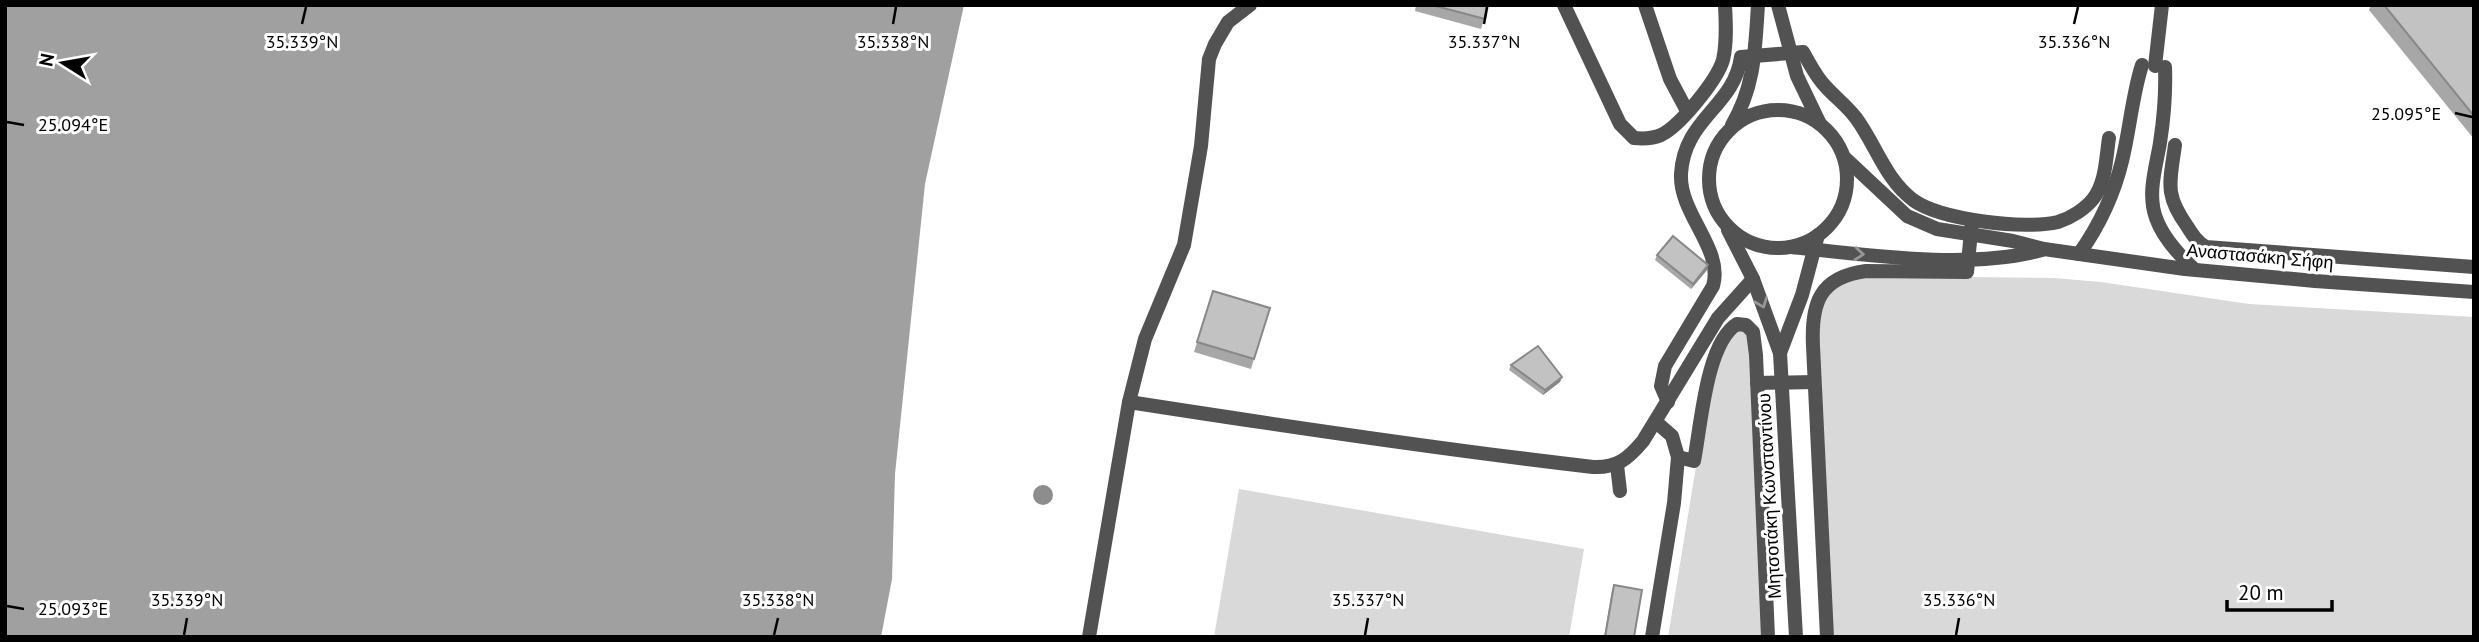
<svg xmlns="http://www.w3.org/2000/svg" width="2479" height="642" font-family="'PT Sans',sans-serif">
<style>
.green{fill:#d9d9d9}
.water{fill:#a0a0a0}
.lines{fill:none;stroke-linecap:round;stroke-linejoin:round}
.service{stroke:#525252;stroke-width:14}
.pedestrian{stroke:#525252;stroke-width:14}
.minor{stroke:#525252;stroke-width:14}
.tertiary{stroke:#525252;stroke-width:14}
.tree{fill:#8d8d8d}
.wall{fill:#a7a7a7}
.shaded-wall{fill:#888}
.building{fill:#c2c2c2;stroke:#888;stroke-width:2}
.oneway{stroke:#979797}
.ticks{fill:none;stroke:#000;stroke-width:2.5}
.labels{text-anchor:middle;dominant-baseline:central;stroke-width:6;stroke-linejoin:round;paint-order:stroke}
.street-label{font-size:18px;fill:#000;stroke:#fff}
.ticks-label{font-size:18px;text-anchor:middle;fill:#000;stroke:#fff;stroke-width:6;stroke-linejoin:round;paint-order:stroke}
</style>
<rect width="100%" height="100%" fill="#fff"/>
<g class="green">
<path d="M1879,276L2054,278L2101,282L2249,304L2474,317V637H1833L1817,328L1825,297L1848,279Z"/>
<path d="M1736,328L1749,333L1762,637H1668L1702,430L1717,360Z"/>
<path d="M1239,489L1584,549L1569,637H1214Z"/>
</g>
<path class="water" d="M5,5H964L925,184L895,474L892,579L881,637H5Z"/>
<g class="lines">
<g class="service">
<path d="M1564,5L1620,124L1634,138C1644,139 1652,139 1661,135C1680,126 1717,80 1723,60C1727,43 1726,23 1725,5"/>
<path d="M1645,5L1670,79L1687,111"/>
<path d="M2155,66L2162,5"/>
<path d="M2165,67C2166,93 2164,117 2160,143C2156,167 2147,194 2156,218C2163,238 2179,255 2194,269"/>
<path d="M2079,254C2099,226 2114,194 2122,161C2130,129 2132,96 2142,65"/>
<path d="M1129,402C1283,426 1437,449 1593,467C1617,468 1628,459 1643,441L1718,318L1753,279"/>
<path d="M1617,465L1620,491"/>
<path d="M1089,637L1129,402L1145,339L1184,245L1201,146L1209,59L1215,44L1228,22L1250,5"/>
<path d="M1652,637L1674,503L1678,457L1672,436L1656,422"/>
</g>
<g class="pedestrian">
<path d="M2175,145C2170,182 2164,194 2187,226C2192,234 2197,242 2206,247L2474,267"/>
<path d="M1757,383L1814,382"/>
<path d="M1668,402L1661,386L1665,366L1713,286C1724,249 1679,214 1681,174C1684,118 1734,107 1741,57L1803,52C1810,64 1816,77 1826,87C1836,98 1847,106 1856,118C1876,145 1885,179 1913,200C1941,220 2025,230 2058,222C2071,218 2085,209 2093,199C2106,183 2106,157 2109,138"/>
<path d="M1678,457L1694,461C1701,426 1706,343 1737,324L1746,325L1753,332L1756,355L1768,637"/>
<path d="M1827,637L1813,346C1811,304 1819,277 1866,271L1967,272L1972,222"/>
</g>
<g class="minor">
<path d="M1844,157L1907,216L1937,229L2013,241L2044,249L2185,269L2315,281L2474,292"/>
<path d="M1791,247C1868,255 1968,270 2042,250"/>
</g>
<g class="tertiary">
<path d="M1778,5L1797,76L1820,124"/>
<circle cx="1778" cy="179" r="69"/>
<path d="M1732,125C1755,86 1755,49 1758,5"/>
<path d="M1728,230L1753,279L1780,353L1796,637"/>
<path d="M1780,353L1802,295L1818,235"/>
</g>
</g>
<circle class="tree" cx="1043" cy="495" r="10"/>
<g class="wall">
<path d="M1416,5H1488L1481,29L1415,11Z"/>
<path d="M2371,5H2474V139L2369,10Z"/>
<path d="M1657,255L1707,270L1691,289L1655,260Z"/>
<path d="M1213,291L1254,359L1251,369L1194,352Z"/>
<path d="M1511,365L1562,377L1560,382L1543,395L1509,370Z"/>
<path d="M1614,585L1634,637H1604L1612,590Z"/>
</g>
<g class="shaded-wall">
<path d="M1708,265L1707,270L1691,289L1693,284Z"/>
<path d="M1562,377L1560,382L1543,395L1545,390Z"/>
</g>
<g class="building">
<path d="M1432,5H1488L1485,19Z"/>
<path d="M2384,5H2474V116Z"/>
<path d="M1673,236L1708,265L1693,284L1657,255Z"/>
<path d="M1213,291L1270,308L1254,359L1197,342Z"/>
<path d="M1538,346L1562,377L1545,390L1511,365Z"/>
<path d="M1614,585L1642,590L1634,637H1605Z"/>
</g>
<defs><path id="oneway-chevron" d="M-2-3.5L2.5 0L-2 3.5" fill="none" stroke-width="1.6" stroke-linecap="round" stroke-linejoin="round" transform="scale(1.75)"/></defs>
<g class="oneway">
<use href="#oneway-chevron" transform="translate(1859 254) rotate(5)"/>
<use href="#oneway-chevron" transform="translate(1762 303) rotate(69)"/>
</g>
<path class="ticks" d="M302,24L306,7M893,24L896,7M1484,24L1487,7M2074,24L2078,7M2455,113L2472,117M7,122L24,125M7,606L24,609M184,635L187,618M774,635L778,618M1365,635L1368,618M1956,635L1959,618"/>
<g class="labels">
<g class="street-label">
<text transform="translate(2260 256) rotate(5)">Αναστασάκη Σήφη</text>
<text transform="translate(1769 496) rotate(-93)">Μητσοτάκη Κωνσταντίνου</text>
</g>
</g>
<g class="ticks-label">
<text x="302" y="48">35.339°N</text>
<text x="893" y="48">35.338°N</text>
<text x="1484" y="48">35.337°N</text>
<text x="2074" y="48">35.336°N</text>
<text x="2406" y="120">25.095°E</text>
<text x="73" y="131">25.094°E</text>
<text x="187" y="606">35.339°N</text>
<text x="778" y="606">35.338°N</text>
<text x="1368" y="606">35.337°N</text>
<text x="1959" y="606">35.336°N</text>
<text x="73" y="615">25.093°E</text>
</g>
<rect width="2479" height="642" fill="none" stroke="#000000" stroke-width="14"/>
<g transform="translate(63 63) rotate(281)" stroke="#ffffff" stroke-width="5" paint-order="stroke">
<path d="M0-5L12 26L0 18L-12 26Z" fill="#000000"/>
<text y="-10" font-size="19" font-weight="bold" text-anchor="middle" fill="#000000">N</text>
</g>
<path d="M2227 600v10h105v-10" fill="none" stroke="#000000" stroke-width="3.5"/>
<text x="2238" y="600" font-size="21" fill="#000000" stroke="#ffffff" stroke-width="5" paint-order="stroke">20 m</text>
</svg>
